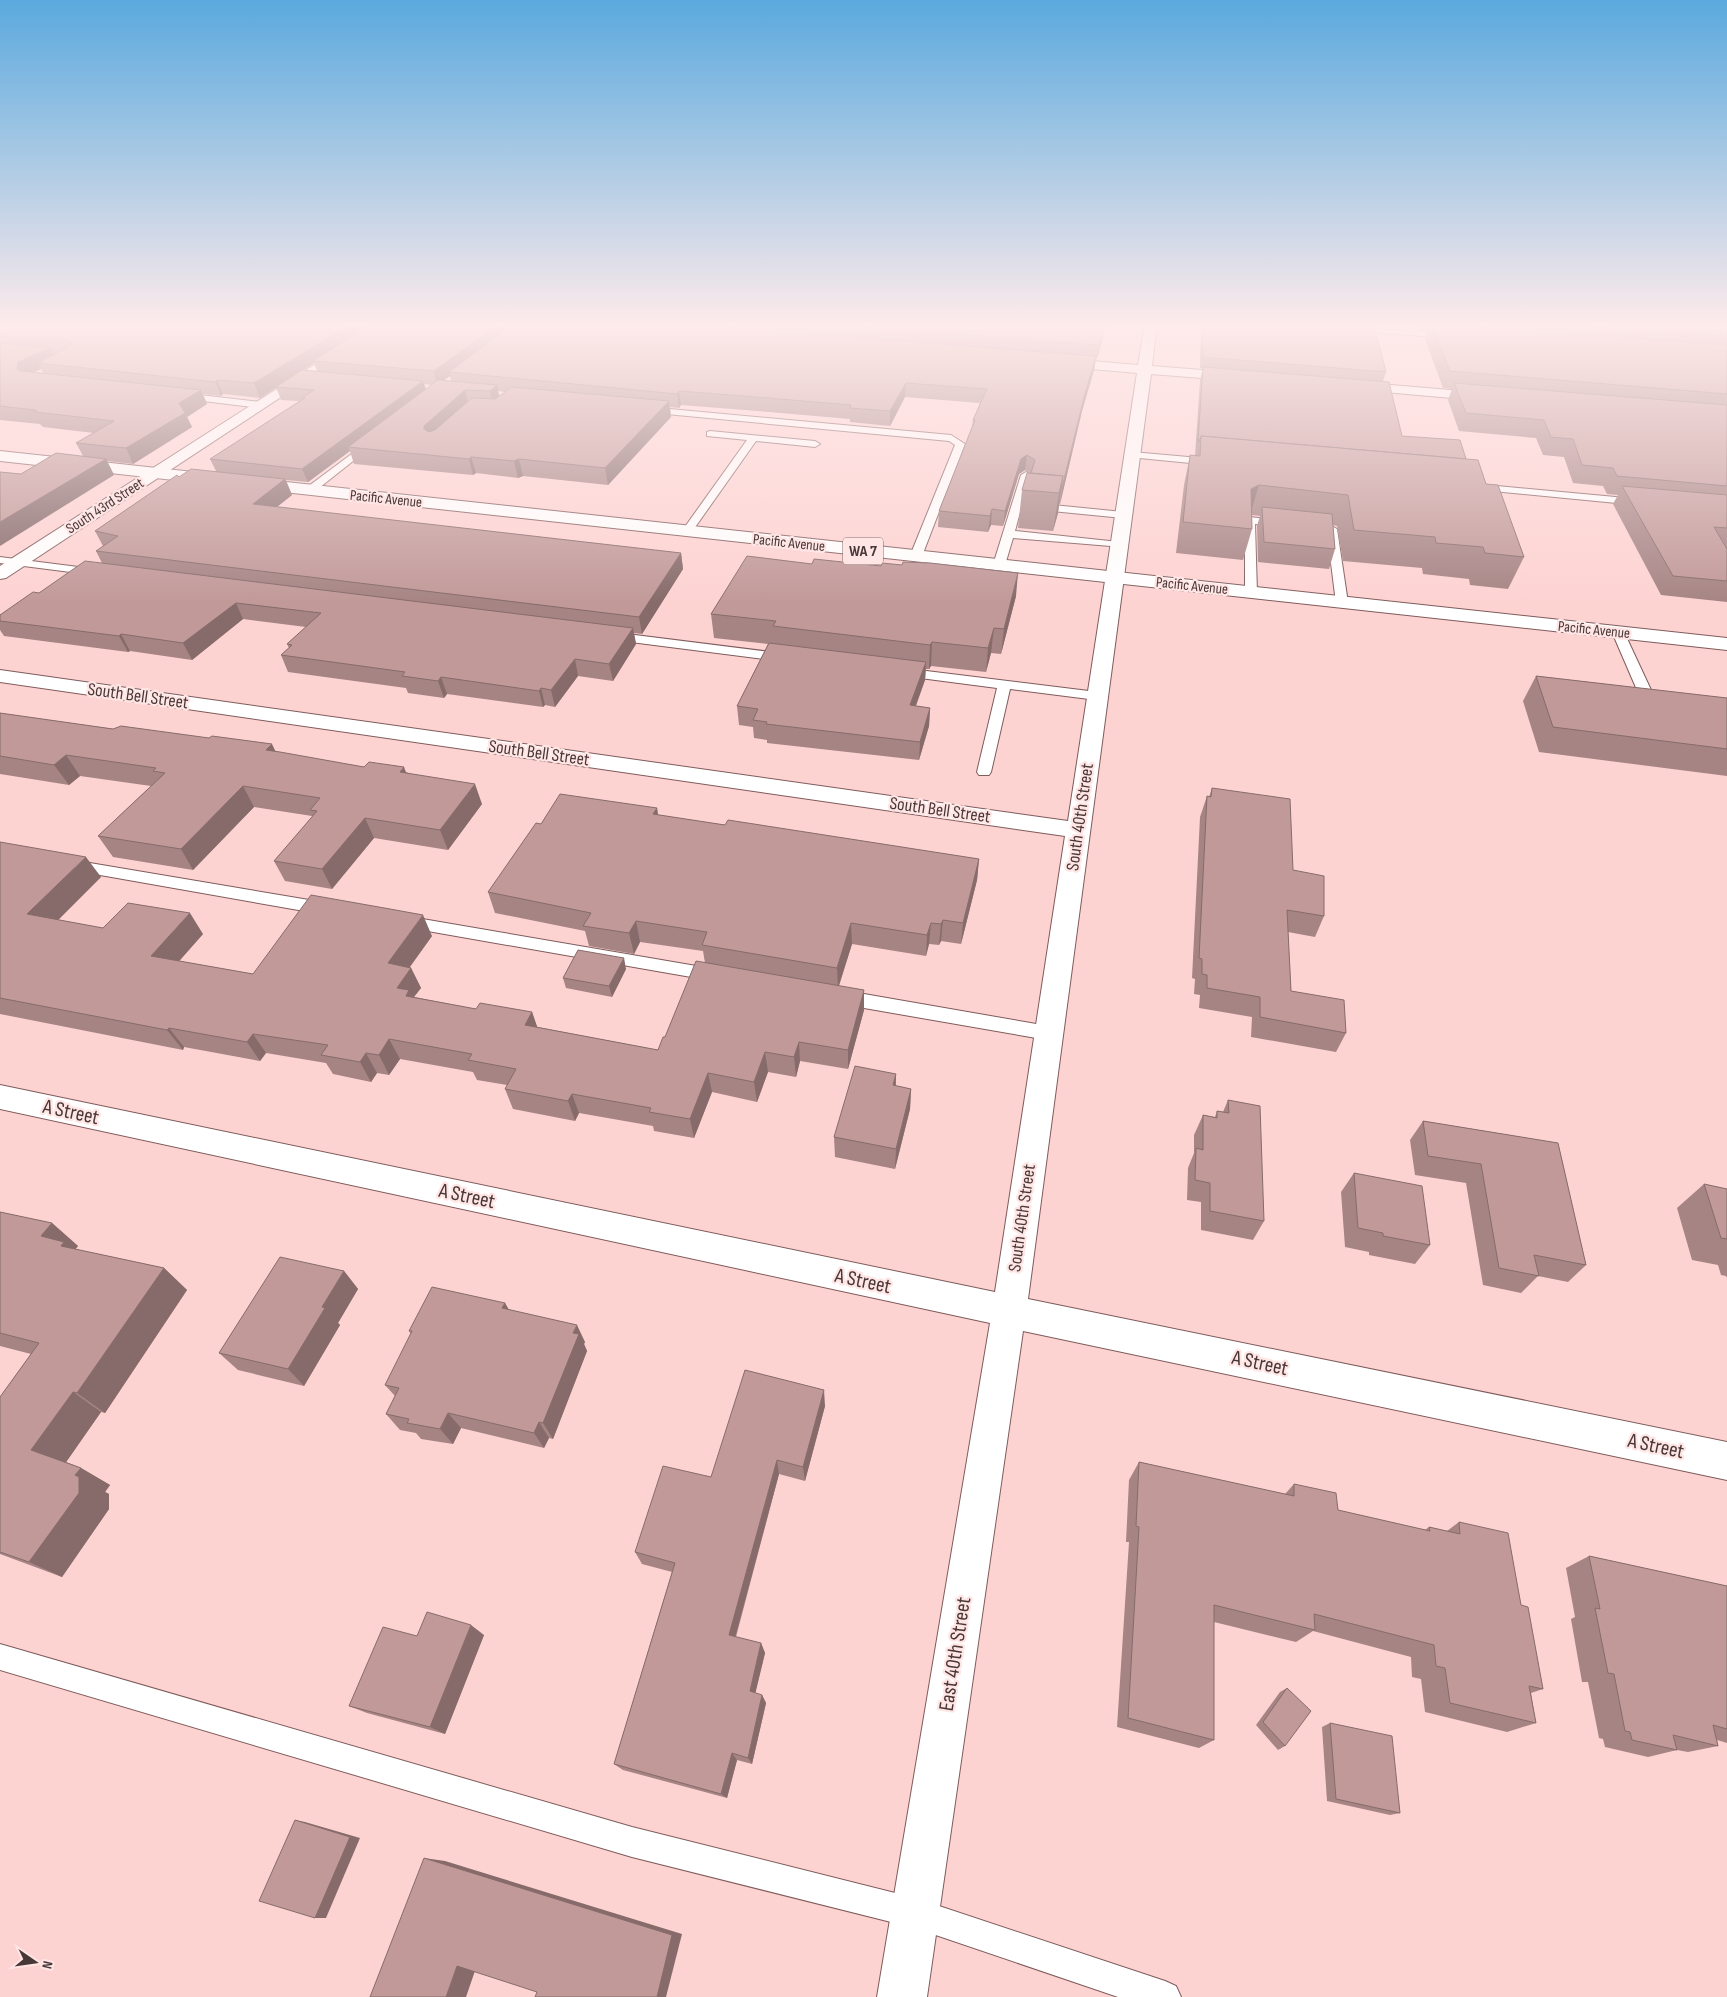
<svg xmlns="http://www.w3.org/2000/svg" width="1727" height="1997" font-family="'Sofia Sans Condensed',sans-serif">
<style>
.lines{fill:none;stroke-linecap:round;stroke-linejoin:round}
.service-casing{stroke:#7f5b5b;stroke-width:2}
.minor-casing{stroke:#7f5b5b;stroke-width:2}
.tertiary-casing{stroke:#7f5b5b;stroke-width:2}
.primary-casing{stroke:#7f5b5b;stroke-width:2}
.service{fill:#fff;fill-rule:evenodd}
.minor{fill:#fff;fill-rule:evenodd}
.tertiary{fill:#fff;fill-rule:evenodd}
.primary{fill:#fff;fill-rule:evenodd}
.wall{fill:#a68484;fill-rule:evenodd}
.shaded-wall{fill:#876b6b}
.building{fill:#c19999;stroke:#876b6b}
.labels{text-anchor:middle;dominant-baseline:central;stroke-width:4.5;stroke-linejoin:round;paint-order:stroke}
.far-street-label{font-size:15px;fill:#483737;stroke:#ffe5e4}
.shield{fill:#ffe5e4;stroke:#7f6b6b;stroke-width:1}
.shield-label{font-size:16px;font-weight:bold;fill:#483737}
.street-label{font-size:18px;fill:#483737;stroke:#ffe5e4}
.near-street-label{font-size:21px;fill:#483737;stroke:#ffe5e4}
</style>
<rect width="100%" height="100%" fill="#fdd3d2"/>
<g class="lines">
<defs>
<g id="service">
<path d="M1350,327L1450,334L1454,336L1450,338L1353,331L1349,329Z"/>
<path d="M182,393L261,402L266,405L261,408L179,398L178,396Z"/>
<path d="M648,407L951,435L965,444L922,556L916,559L910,556L955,445L949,441L645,412L643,410Z"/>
<path d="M710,431L815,441L820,444L815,447L756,441L691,533L687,534L682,531L747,440L707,436V432Z"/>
<path d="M369,441L374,444L372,446L314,492H306L305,490L306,488Z"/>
<path d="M1132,452L1211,459L1216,462L1211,465L1129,457L1127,455Z"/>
<path d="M1026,472L1031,475L1023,502L1123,512L1128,515L1123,518L1021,508L1015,531L1119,542L1123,543L1125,545L1123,547L1013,538L1005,565L999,568L995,567L993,565L1021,475Z"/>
<path d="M1476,484L1637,499L1642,502L1637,505L1472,489V485Z"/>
<path d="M1250,517L1281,521L1286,524L1281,527L1255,524L1257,593L1251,597L1245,593V520Z"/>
<path d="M1330,525L1337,529L1348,603L1342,607L1336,603L1327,531L1325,528Z"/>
<path d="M0,557L94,569L100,572L94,575L0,563Z"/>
<path d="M1618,628L1624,632L1651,690L1649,693H1639L1637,690L1612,632Z"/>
<path d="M611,632L787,654L793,658L787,662L607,639L605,636Z"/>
<path d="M902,668L1097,692L1104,696L1097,700L1010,689L991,772L989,775H979L977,772L997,688L897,675L896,672L897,669Z"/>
<path d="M72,860L327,903L333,905L335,909L333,913L327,915L66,869L64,865L66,861Z"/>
<path d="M405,916L714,969L720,971L723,975L720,979L714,981L399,926L397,922L399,918Z"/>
<path d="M841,990L1048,1026L1054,1028L1057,1033L1054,1038L1048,1040L841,1004L835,1002L832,997L835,992Z"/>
<path d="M0,1644L632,1827L915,1898L1165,1981L1176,1986L1181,1997H1118L915,1928L632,1857L0,1670Z"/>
</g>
<g id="minor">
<path d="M1145,324H1157L1152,366L1240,373L1247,377L1240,381L1151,374L1028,1299L1727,1442V1480L1023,1331L927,1997H877L990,1323L0,1109V1085L995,1292L1065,836L0,682V670L1068,821L1137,373L1058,366L1051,362L1058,358L1138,365Z"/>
<path d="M1355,382L1486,393L1493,397L1486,401L1350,389L1348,386L1350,383Z"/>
</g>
<path id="tertiary" d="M378,324H392L6,578L0,579V566Z"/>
<path id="primary" d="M0,451L1727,638V650L0,461Z"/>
</defs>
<use href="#service" class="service-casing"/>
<use href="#minor" class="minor-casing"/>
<use href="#tertiary" class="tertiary-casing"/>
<use href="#primary" class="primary-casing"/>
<use href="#service" class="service"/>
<use href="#minor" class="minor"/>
<use href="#tertiary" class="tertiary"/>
<use href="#primary" class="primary"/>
</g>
<g class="wall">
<path d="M0,324H1106L1097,359H1096L1094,370L1082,411L1060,504H1059L1058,513L1053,531L1018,528L1022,490L1029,473L1025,470L1019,474L1003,526L991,525L988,532L938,527L939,511L972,427L973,420L980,403L905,397L890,426L850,422V419L769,412L681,405L679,408L670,407L671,417L608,485L523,476L518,478L476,473L473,475L354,464L350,451L308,482L286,480L292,495L277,507L681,553L683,569L642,634L634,633L636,644L613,681L578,676L555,707L545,705L543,707L447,694L444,698L408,693L406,688L288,672L281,655L289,648L287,644L306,627L243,619L192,660L130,651L128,652L4,636L0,630V615L39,593L102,563L96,551L103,546L95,531L179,477L216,471L210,459L299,401L281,400L276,387L260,398L223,394L221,396L203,394L207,404L187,417L192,427L133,464L107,461L114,475L21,474L83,456L76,443L94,433L43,427L40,424L0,420ZM314,363L317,371L303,370ZM41,369L43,373L34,372ZM450,376L451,381L444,380ZM424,384L432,385L426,389ZM498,391L505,392L499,396Z"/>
<path d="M1201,324H1370V325L1386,372L1383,381L1402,436L1466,459L1486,484L1524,557L1508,589L1470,585L1469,579L1423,574L1422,568L1343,561L1337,526L1333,525L1335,549L1329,569L1258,562L1257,526L1260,516L1252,515V529L1243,560L1176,553L1184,485L1190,455L1195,456L1200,380L1203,368H1200Z"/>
<path d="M1419,324H1727V602L1661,595L1613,504L1618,495L1607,494L1603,486L1573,483L1564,457L1543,455L1536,438L1459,431L1448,400L1452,389L1443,388L1425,339L1428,331H1422Z"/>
<path d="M1016,596L1001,654L991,653L986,672L931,666L929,669H926L925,680L916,706L930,708L929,726L919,760L767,743V740L754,738L753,727L739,725L737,706L768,644L714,638L711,614Z"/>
<path d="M1536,676L1727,698V776L1539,752L1523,701Z"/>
<path d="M0,713L275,752L364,767L406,772L482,804L448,850L374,838L332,889L285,881L274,861L313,817L312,816L254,807L193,870L113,857L98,836L151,786L80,776L69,785L0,774Z"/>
<path d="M1212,788L1293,870L1324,916L1315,937L1288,932L1291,991L1346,1033L1336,1052L1251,1037L1252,1017L1199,1008L1200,995L1194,994L1195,979L1192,978L1200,817L1207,796L1209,797Z"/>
<path d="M657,808L658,815L725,825L979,859L977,880L961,944L941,941L939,945L929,944L926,956L852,944L839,986L864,1010L848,1069L800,1061L796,1077L768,1072L757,1102L712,1092L694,1138L654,1131L653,1126L579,1113L575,1121L513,1109L505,1089L507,1085L477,1080L473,1072L400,1059L389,1075L377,1073L371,1082L333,1074L326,1063L266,1053L260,1061L184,1047L183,1050L0,1014V842L101,877L58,920L103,928L203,934L179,961L253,974L432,936L410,967L411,968L421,988L414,997L476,1009L532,1012L537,1027L658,1050L705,963L703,951L640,942L634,954L589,946L585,931L495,913L488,892L541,824Z"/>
<path d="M626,969L612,997L566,988L563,978Z"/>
<path d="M896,1074V1086L911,1089L910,1109L895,1169L835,1157L834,1137Z"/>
<path d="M1228,1100L1264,1221L1253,1240L1201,1230V1202L1187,1200L1188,1168L1194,1153V1135L1203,1115L1215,1117L1217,1111L1223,1112Z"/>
<path d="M1423,1121L1558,1143L1586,1265L1568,1282L1538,1276L1521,1293L1483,1285L1466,1183L1415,1175L1410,1140Z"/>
<path d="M1354,1173L1430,1245L1415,1264L1369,1255V1252L1345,1247L1341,1192Z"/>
<path d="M1704,1184L1727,1189V1278L1726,1276L1721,1275L1718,1265L1692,1260L1677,1208Z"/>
<path d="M0,1212L52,1223L78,1246L75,1249L164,1268L187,1290L105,1413L101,1412L66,1462L81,1468L110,1485L105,1492L109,1494V1509L62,1577L0,1554V1397L31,1354L0,1346Z"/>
<path d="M344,1271L358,1289L338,1323L340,1325L304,1386L238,1370L219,1353Z"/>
<path d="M505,1303L508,1309L585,1342L584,1344L587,1351L553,1439L549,1438L544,1448L461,1428L453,1444L421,1439L416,1433L400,1430L386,1414L395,1396L385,1385L411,1334L409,1331Z"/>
<path d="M825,1406L805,1481L779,1474L736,1637L761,1643L765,1653L755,1693L762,1695L766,1703L752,1764L737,1760L727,1798L623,1770L614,1764L672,1572L642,1564L635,1552L711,1477Z"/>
<path d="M1139,1462L1285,1494L1294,1484L1338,1510L1425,1530L1429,1527L1447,1531L1459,1522L1521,1605L1543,1689L1531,1693L1536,1723L1507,1732L1425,1712L1421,1679L1412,1677L1411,1657L1313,1631L1296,1642L1214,1622V1740L1199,1748L1117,1727L1129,1542H1126L1129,1480Z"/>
<path d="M1589,1556L1727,1586V1743L1717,1740L1718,1746L1688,1752L1677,1750L1648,1757L1605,1747L1603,1739L1599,1738L1588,1682H1582L1571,1619L1575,1617L1566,1568Z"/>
<path d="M484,1635L445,1734L367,1713L349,1706L417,1636Z"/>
<path d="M1287,1688L1285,1746L1278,1750L1256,1725L1280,1692Z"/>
<path d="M1330,1723L1400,1813L1390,1815L1327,1801L1322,1727Z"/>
</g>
<g class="shaded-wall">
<path d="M351,324H376L313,361L314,363L260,398L254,383Z"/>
<path d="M499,324H520L449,372L450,376L437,385L434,371Z"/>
<path d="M1105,324H1106L1097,359L1099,345Z"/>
<path d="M50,348L57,361L38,363L41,369L25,376L17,369L18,362Z"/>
<path d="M1096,356L1094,370L1082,411L1060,504L1062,488L1084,397Z"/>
<path d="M217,380L223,394L221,396L215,382Z"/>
<path d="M423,381L427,393L348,447L350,451L308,482L302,469Z"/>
<path d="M906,383L905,397L890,426V411Z"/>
<path d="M497,385L500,400L493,406L490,391Z"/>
<path d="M201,390L207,404L187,417L192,427L133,464L126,448L179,403Z"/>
<path d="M465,390L469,406L429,442L424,426Z"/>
<path d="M679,391L681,405L679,408L677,394Z"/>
<path d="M669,401L671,417L608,485L605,468Z"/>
<path d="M1027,455L1025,470L1019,474L1003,526L1005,511L1021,459Z"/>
<path d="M471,457L476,473L473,475L469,459Z"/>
<path d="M106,459L114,475L0,546V522Z"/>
<path d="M519,459L523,476L518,478L514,461Z"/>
<path d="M1063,476L1058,513L1053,531L1059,493Z"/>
<path d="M285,479L292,495L260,520L253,504Z"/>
<path d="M1259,485L1250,515L1251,489Z"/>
<path d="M992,509L991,525L988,532L990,516Z"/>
<path d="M681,553L683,569L642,634L639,617Z"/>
<path d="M1018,573L1016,596L1001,654L1004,629Z"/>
<path d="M236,603L243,619L192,660L183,643Z"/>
<path d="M633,628L636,644L613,681L609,664Z"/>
<path d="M994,628L991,653L986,672L988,648Z"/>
<path d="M121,634L130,651L128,652L119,636Z"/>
<path d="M932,642L931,666L929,669L930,645Z"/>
<path d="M575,659L578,676L555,707L551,690Z"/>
<path d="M926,662L925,680L909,724L910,705Z"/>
<path d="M441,677L447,694L444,698L438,681Z"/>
<path d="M541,688L545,705L543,707L539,691Z"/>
<path d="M930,708L929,726L919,760L920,742Z"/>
<path d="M272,744L282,765L266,750Z"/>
<path d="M66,755L80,776L69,785L54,765Z"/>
<path d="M404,767L412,788L400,772Z"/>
<path d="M475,784L482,804L448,850L440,830Z"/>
<path d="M243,786L254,807L193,870L181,849Z"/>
<path d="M657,808L660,829L653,814Z"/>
<path d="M365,818L374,838L332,889L322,869Z"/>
<path d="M86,857L101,877L44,934L27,914Z"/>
<path d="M979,859L977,880L961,944L963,923Z"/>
<path d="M190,913L203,934L166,976L151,956Z"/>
<path d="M423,915L432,936L398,983L388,963Z"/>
<path d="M943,920L941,941L939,945L941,924Z"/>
<path d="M636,921L640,942L634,954L629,933Z"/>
<path d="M851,923L852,944L838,988L837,968Z"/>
<path d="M931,923L929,944L926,956L927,935Z"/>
<path d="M624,958L626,969L612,997L609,986Z"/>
<path d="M411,968L421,988L413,998L419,1010L397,988Z"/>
<path d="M864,990V1010L848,1069V1050Z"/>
<path d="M532,1012L539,1032L525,1025Z"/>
<path d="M169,1028L184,1047L183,1050L167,1030Z"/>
<path d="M253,1034L266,1053L260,1061L247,1042Z"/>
<path d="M389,1039L400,1059L389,1075L379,1055Z"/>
<path d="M799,1042L800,1061L796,1077L794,1057Z"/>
<path d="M765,1052L768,1072L757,1102L754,1082Z"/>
<path d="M366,1053L377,1073L371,1082L360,1062Z"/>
<path d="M708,1073L712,1092L694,1138L690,1119Z"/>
<path d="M896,1074L895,1094L893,1085Z"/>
<path d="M911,1089L910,1109L895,1169L896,1149Z"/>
<path d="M572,1094L579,1113L575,1121L568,1101Z"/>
<path d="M52,1223L78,1246L74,1251L91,1265L41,1236Z"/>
<path d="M164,1268L187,1290L105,1413L77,1393Z"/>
<path d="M344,1271L358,1289L338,1323L340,1325L304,1386L288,1369L322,1307Z"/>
<path d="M505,1303L515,1320L502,1308Z"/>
<path d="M577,1325L585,1342L584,1344L587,1351L553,1439L543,1423L573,1333Z"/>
<path d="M824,1390L825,1406L805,1481L803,1467Z"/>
<path d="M73,1392L101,1412L62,1468L31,1450Z"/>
<path d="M448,1413L461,1428L453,1444L440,1429Z"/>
<path d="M539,1422L549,1438L544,1448L534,1433Z"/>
<path d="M777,1460L779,1474L733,1645L729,1635Z"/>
<path d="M81,1468L110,1485L105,1492L109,1494V1509L62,1577L29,1562L75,1475Z"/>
<path d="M471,1625L484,1635L445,1734L430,1727Z"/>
<path d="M761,1643L765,1653L754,1699L750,1691Z"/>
<path d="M762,1695L766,1703L752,1764L748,1758Z"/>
<path d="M732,1753L737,1760L727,1798L721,1794Z"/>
<path d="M295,1820L305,1822L360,1838L326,1918H315Z"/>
<path d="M424,1858L445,1861L682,1934L666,1997H657Z"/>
<path d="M477,1965L466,1997H446L457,1966Z"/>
</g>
<g class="building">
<path d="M0,324H351L254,383L217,380L215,382L38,363L73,344L67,340L0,336Z"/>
<path d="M371,324H499L434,371L313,361Z"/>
<path d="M514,324H683L1096,356L1084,397L1062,488H1061L1063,476L1031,473L1035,460L1027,455L1021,459L1005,511L992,509L990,516L939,511L975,420H973L987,389L906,383L890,411L850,408L851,405L768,398L679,391L677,394L449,372Z"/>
<path d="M823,324H1105L1099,345Z"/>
<path d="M1203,324H1353L1374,325L1386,372L1202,357Z"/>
<path d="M1431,324L1727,345V394L1450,371Z"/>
<path d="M1552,324H1727V336Z"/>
<path d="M0,343L50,348L18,362L17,369L21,371L201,390L179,403L185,413L126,448L76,443L114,421L35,412L37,411H33L35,410L0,406Z"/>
<path d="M1203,367L1389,382L1402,436L1460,440L1466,459L1201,436L1199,442H1198Z"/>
<path d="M302,370L423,381L302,469L210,459L305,398L303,397L314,390L276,387Z"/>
<path d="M438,380L497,385L490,391L465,390L424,426V429L429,432L435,430L472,398L495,399L512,387L669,401L605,468L519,459L514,461L471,457L469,459L348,447Z"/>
<path d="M1454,383L1727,405V486L1617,476L1613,468L1582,465L1573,439L1551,437L1544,420L1466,413Z"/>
<path d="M1201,436L1478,460L1486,484L1498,485L1524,557L1485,553L1483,547L1436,543L1435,537L1354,530L1348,495L1259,485L1251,489L1252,529L1183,522L1190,455L1200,456Z"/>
<path d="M56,453L106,459L0,522V472L21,474Z"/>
<path d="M191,469L285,479L253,504L681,553L639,617L96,551L118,536L95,531L177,475L179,477Z"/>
<path d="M1027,473L1063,476L1059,493L1022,490Z"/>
<path d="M1622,486L1727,495V528L1714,527L1727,549V581L1673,576Z"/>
<path d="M1262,507L1332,514L1335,549L1264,542Z"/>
<path d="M747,556L812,564L814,559L881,566L882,563L902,565L903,562L930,563L1018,573L1004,629L994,628L988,648L932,642L930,645L773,626L776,621L711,614Z"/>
<path d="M85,561L633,628L609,664L575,659L551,690L541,688L539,691L441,677L438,681L402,676L405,672L281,655L292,645L287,644L321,613L236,603L183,643L121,634L119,636L0,621V615L33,592L39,593Z"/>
<path d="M769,643L926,662L910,705L930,708L920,742L766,724L767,722L753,720L758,709L737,706Z"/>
<path d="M1536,676L1727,698V749L1553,727Z"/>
<path d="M0,713L113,729L121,726L209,738L212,736L272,744L266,750L280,752L364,767L369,762L404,767L400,772L475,784L440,830L365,818L322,869L274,861L317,811L310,810L320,798L243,786L181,849L98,836L165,773L153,771L156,768L66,755L54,765L0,756Z"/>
<path d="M1212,788L1290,799L1293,870L1324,876V916L1287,910L1291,991L1344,1000L1346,1033L1260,1017V997L1207,988V975L1202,974V959L1199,958L1207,796L1211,797Z"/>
<path d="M560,794L657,808L653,814L725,825L728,820L979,859L963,923L943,920L941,924L931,923L927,935L851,923L837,968L702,945L707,932L636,921L629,933L583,926L591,913L488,892L536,823L541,824Z"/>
<path d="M0,842L86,857L27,914L103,928L128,903L190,913L151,956L253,974L311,895L390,909L423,915L388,963L411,968L397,988L409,990L406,996L476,1009L480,1003L532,1012L525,1025L658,1050L663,1037H665L696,961L864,990L848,1050L799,1042L794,1057L765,1052L754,1082L708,1073L690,1119L649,1112L651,1108L572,1094L568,1101L505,1089L516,1069L468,1060L472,1054L389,1039L379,1055L366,1053L360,1062L321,1055L328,1045L253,1034L247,1042L169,1028L167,1030L0,998Z"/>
<path d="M578,950L624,958L609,986L563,978Z"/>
<path d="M855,1066L896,1074L893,1085L911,1089L896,1149L834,1137Z"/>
<path d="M1228,1100L1260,1106L1264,1221L1210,1211V1183L1195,1180L1196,1148L1203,1150V1115L1217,1118V1111L1229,1113Z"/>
<path d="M1423,1121L1558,1143L1586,1265L1534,1255L1539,1276L1499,1268L1481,1164L1428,1156Z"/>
<path d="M1354,1173L1422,1186L1430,1245L1383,1236V1233L1358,1228Z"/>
<path d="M1704,1184L1727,1189V1239L1721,1238Z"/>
<path d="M0,1212L52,1223L41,1236L64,1242L61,1246L164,1268L77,1393L73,1392L31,1450L81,1468L75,1475L79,1477V1493L29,1562L0,1552V1397L39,1343L0,1333Z"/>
<path d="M280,1257L344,1271L322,1307L325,1308L288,1369L219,1353Z"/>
<path d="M432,1287L505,1303L502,1308L577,1325L573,1333L579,1334L543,1423L539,1422L534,1433L448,1413L440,1429L407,1423L409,1419L386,1414L399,1388L385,1385L412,1331H409Z"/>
<path d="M745,1370L824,1390L803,1467L777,1460L729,1635L761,1643L750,1691L762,1695L748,1758L732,1753L721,1794L614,1764L675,1563L635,1552L663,1466L711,1477Z"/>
<path d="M1139,1462L1294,1496V1484L1336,1493L1338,1510L1430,1531L1429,1527L1460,1534L1459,1522L1508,1533L1521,1605L1528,1607L1543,1689L1529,1686L1536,1723L1450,1703L1445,1668L1436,1666L1434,1645L1314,1614L1315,1630L1214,1605V1740L1128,1718L1139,1527L1136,1526Z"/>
<path d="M1589,1556L1727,1586V1729L1713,1725L1718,1746L1673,1735L1677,1750L1632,1740L1630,1732L1625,1731L1614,1674L1608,1673L1595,1608L1600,1609Z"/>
<path d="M427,1612L471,1625L430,1727L349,1706L383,1627L417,1636Z"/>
<path d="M1287,1688L1311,1711L1285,1746L1263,1722Z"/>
<path d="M1330,1723L1392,1736L1400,1813L1336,1799Z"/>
<path d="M295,1820L350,1837L315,1918L259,1901Z"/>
<path d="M424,1858L672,1935L657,1997H535L537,1992L457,1966L446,1997H370Z"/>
</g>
<linearGradient id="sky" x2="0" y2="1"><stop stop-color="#5aa9de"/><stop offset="0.54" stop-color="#feebeb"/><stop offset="1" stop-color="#feebeb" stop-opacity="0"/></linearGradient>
<rect width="1727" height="603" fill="url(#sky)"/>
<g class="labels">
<g class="far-street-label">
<text transform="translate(386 499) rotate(6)">Pacific Avenue</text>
<text transform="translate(105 506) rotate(-33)">South 43rd Street</text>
<text transform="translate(789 543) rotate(6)">Pacific Avenue</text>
<text transform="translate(1192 586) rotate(6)">Pacific Avenue</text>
<text transform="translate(1594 630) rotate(6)">Pacific Avenue</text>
</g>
<rect class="shield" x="843" y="537.5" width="40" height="27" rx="4"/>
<g class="shield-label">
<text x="863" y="551">WA 7</text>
</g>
<g class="street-label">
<text transform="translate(138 696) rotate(8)">South Bell Street</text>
<text transform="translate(539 753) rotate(8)">South Bell Street</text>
<text transform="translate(940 810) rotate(8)">South Bell Street</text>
<text transform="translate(1080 817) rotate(-82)">South 40th Street</text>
<text transform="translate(1022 1218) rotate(-82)">South 40th Street</text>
</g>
<g class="near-street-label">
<text transform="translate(71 1112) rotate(12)">A Street</text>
<text transform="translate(467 1196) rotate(12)">A Street</text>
<text transform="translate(863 1281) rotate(12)">A Street</text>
<text transform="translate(1260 1363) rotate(12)">A Street</text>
<text transform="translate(1656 1446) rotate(12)">A Street</text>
<text transform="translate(955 1654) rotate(-81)">East 40th Street</text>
</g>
</g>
<g transform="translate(35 1962) rotate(103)" stroke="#ffe5e4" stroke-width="4" paint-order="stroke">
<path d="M0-4L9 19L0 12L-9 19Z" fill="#483737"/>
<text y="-8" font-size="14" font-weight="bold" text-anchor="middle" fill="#483737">N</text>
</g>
</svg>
